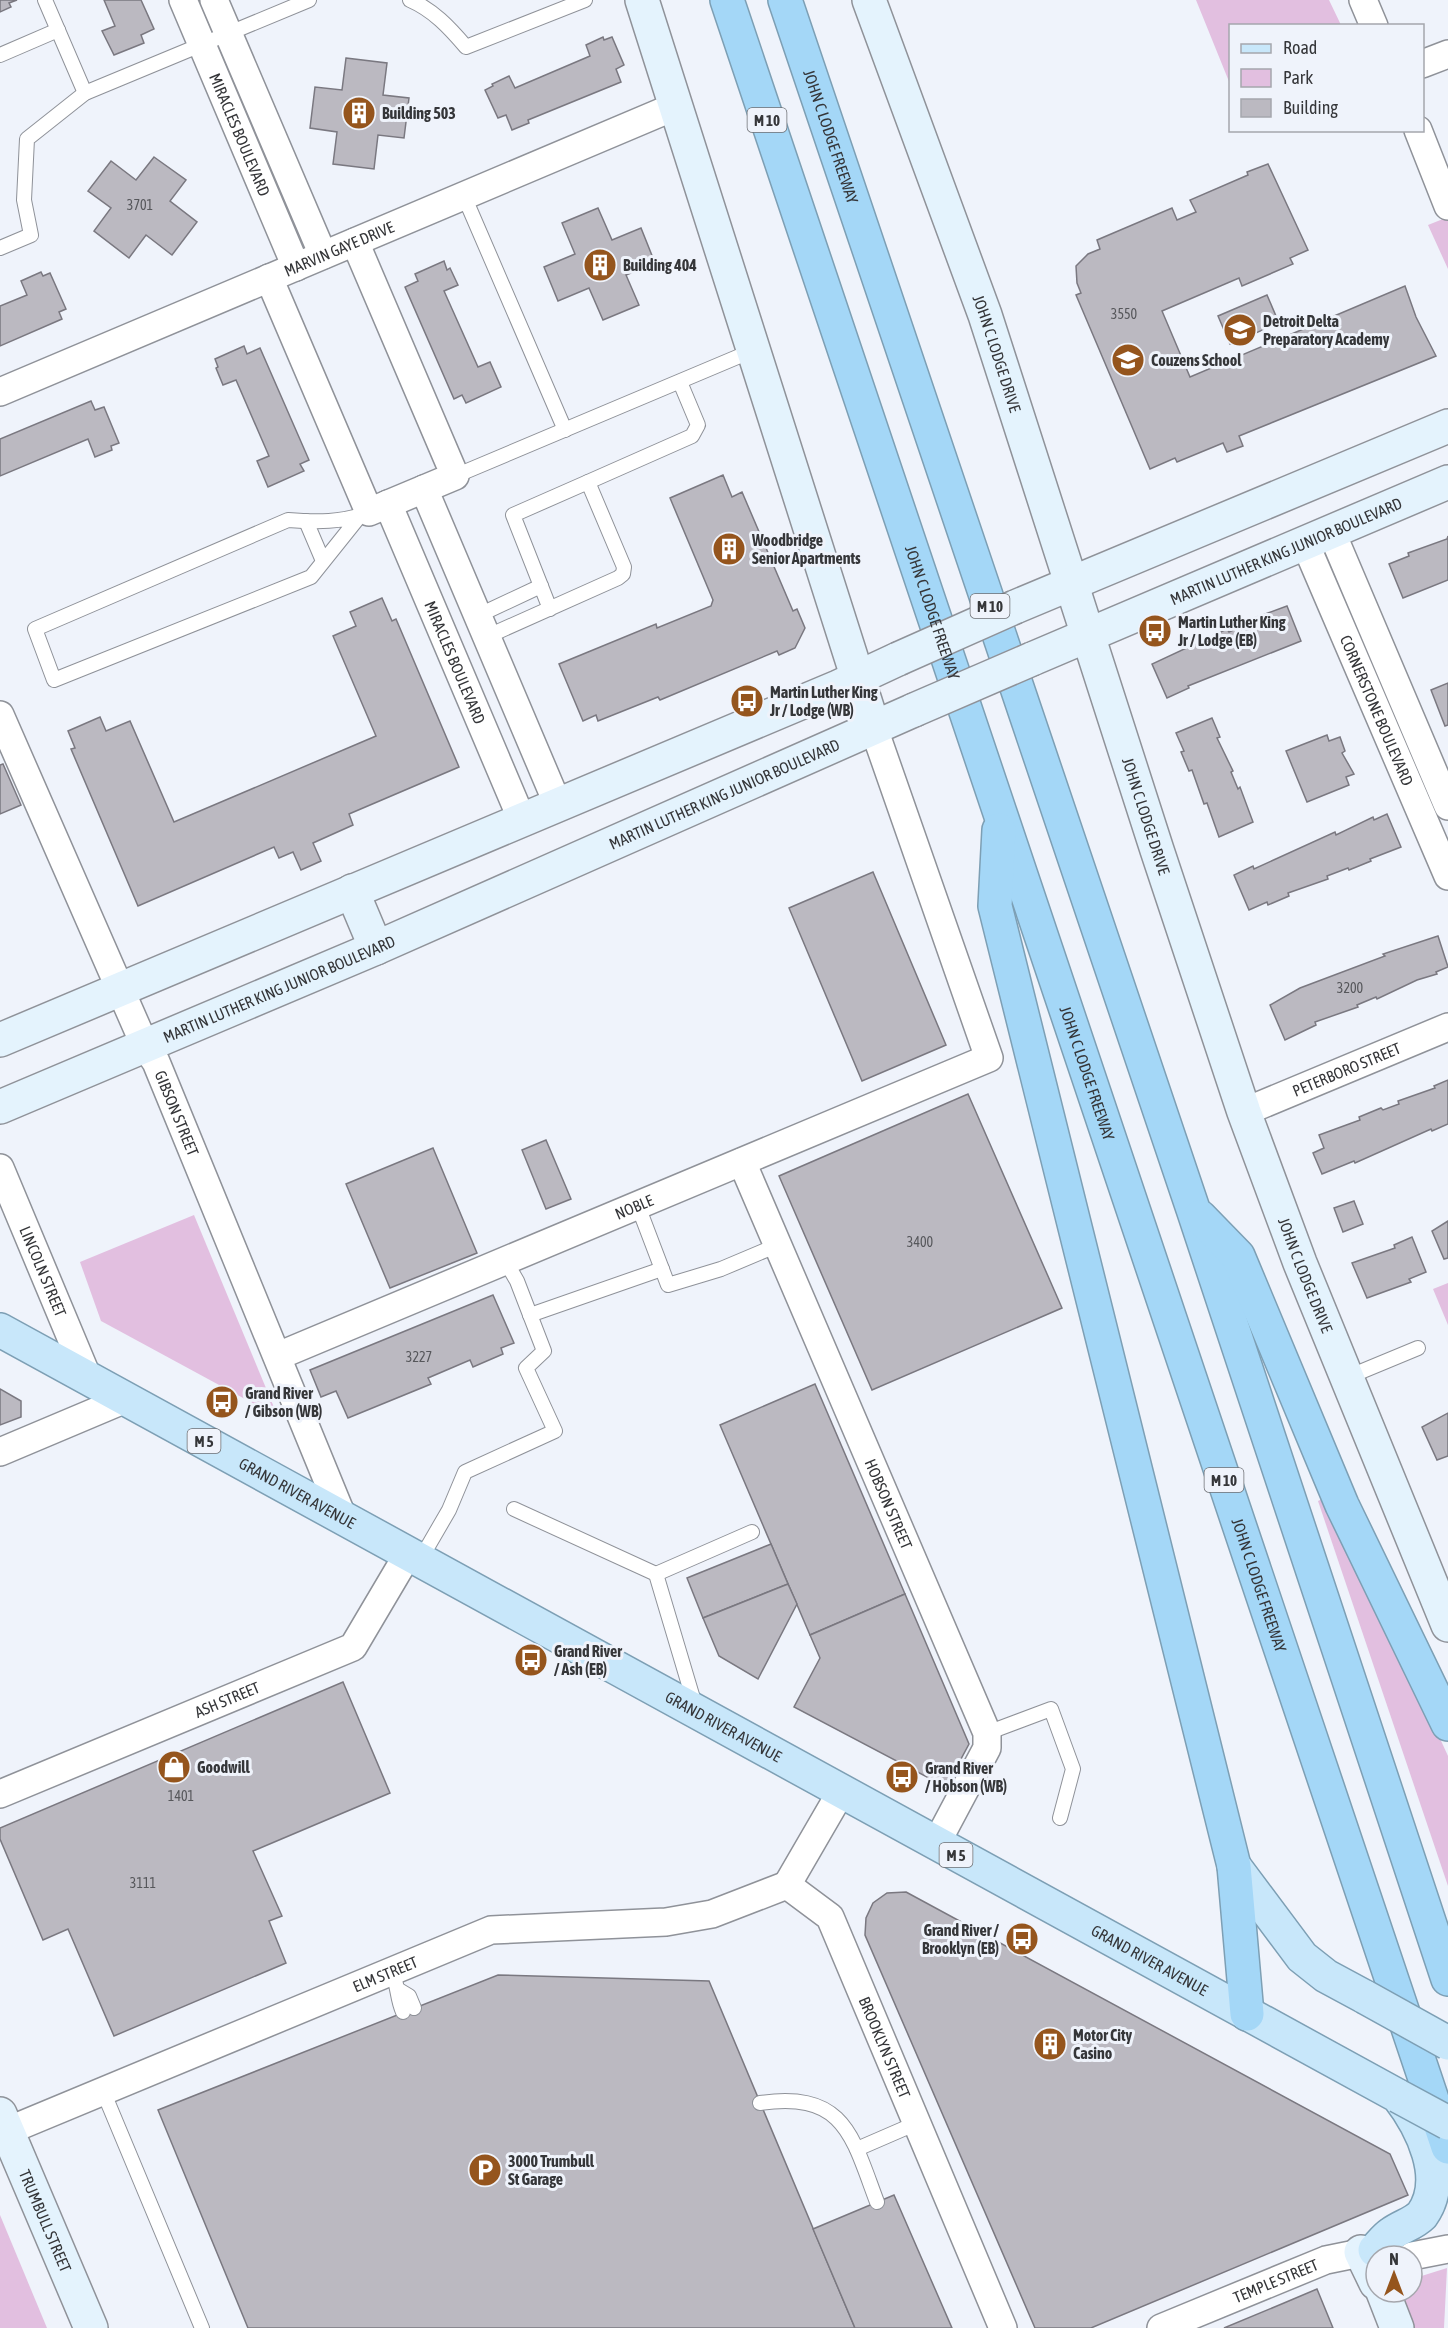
<svg xmlns="http://www.w3.org/2000/svg" width="1448" height="2328" font-family="'Asap Condensed',sans-serif">
<style>
.green{fill:#e2bfe0}
.building{fill:#bbb9c1;stroke:#7a7880;stroke-width:1.5}
.lines{fill:none;stroke-linecap:round;stroke-linejoin:round}
.lane-casing{stroke:#8f9299;stroke-width:16}
.street-casing{stroke:#8f9299;stroke-width:30}
.secondary-casing{stroke:#8f9299;stroke-width:36}
.primary-casing{stroke:#7d9fb4;stroke-width:36}
.highway-casing{stroke:#7d9fb4;stroke-width:36}
.lane{stroke:#fff;stroke-width:14}
.street{stroke:#fff;stroke-width:27}
.secondary{stroke:#e4f3fd;stroke-width:33}
.primary{stroke:#c8e7fa;stroke-width:33}
.highway{stroke:#a4d7f7;stroke-width:33}
.secondary-bridge-casing{stroke:#8f9299;stroke-width:36;stroke-linecap:butt}
.primary-bridge-casing{stroke:#7d9fb4;stroke-width:36;stroke-linecap:butt}
.secondary-bridge{stroke:#e4f3fd;stroke-width:33}
.primary-bridge{stroke:#c8e7fa;stroke-width:33}
.labels{text-anchor:middle;dominant-baseline:central;stroke-width:6;stroke-linejoin:round;paint-order:stroke}
.number-label{font-size:14px;fill:#56575b}
.shield{fill:#eff3fb;stroke:#6d6f73;stroke-width:1.5}
.shield-label{font-size:15px;font-weight:bold;fill:#353639}
.poi-label{font-size:16px;font-weight:bold;fill:#353639;stroke:#eff3fb;text-anchor:start}
.street-label{font-size:16px;fill:#353639;stroke:#eff3fb}
</style>
<rect width="100%" height="100%" fill="#eff3fb"/>
<g class="green">
<path d="M1196,0H1329L1341,25L1230,26V84Z"/>
<path d="M1448,217V269L1428,225Z"/>
<path d="M194,1215L278,1417L101,1321L80,1262Z"/>
<path d="M1448,1283V1325L1433,1289Z"/>
<path d="M1329,1496L1448,1756V1886L1318,1501Z"/>
<path d="M0,2215L47,2328H0Z"/>
<path d="M1447,2268L1444,2328H1407L1395,2292H1412V2279Z"/>
</g>
<g class="building">
<path d="M0,0H17L9,3L11,7L0,12Z"/>
<path d="M104,0H141L154,29L141,35L144,43L114,55L102,31L115,26Z"/>
<path d="M603,37L604,40L612,37L624,65L616,69L621,82L528,120L529,123L512,130L506,115L498,118L485,90L493,86L492,84L509,76L515,88L590,56L586,45Z"/>
<path d="M346,58L387,63L383,95L409,98L404,138L378,135L374,169L333,164L337,132L310,128L315,87L342,90Z"/>
<path d="M154,157L186,180L170,201L197,222L172,255L146,235L129,258L94,231L111,208L88,191L111,161L136,180Z"/>
<path d="M1268,164L1308,250L1290,258L1293,264L1242,286L1239,278L1162,311L1190,377L1405,286L1416,317L1436,356L1239,436L1243,446L1227,452L1223,443L1177,462L1175,458L1150,469L1076,295L1081,293L1077,283L1076,266L1088,254L1100,249L1097,240L1172,208L1177,220L1196,212L1190,200L1248,175L1247,172Z"/>
<path d="M598,208L612,240L641,228L655,263L626,275L639,305L603,320L589,288L558,301L544,267L575,254L562,223Z"/>
<path d="M444,261L447,270L450,268L458,285L444,291L478,367L490,362L501,387L466,403L462,395L454,399L405,287L418,281L415,274Z"/>
<path d="M41,272L43,276L50,273L66,309L59,312L62,319L0,346V306L27,295L21,281Z"/>
<path d="M1267,295L1279,323L1230,344L1218,316Z"/>
<path d="M244,346L247,354L260,348L309,460L300,464L304,471L268,487L257,461L269,456L236,380L223,385L216,368L218,367L215,359Z"/>
<path d="M91,401L95,410L104,407L119,443L111,446L112,450L95,457L88,439L0,476V439Z"/>
<path d="M723,475L732,497L742,492L793,611L797,609L805,628L795,648L779,655L777,651L660,700L658,697L598,721L596,715L583,721L559,664L656,624L657,628L711,606L713,600L670,498Z"/>
<path d="M1448,536V580L1403,598L1389,564L1409,556L1408,553L1447,539Z"/>
<path d="M382,598L392,621L396,619L459,767L349,814L353,825L313,843L321,861L301,870L293,852L279,858L274,847L138,906L71,749L75,748L68,731L100,717L106,731L130,721L174,822L376,736L333,636L356,626L350,612Z"/>
<path d="M1287,606L1301,641L1188,686L1189,688L1167,698L1152,664L1227,629L1229,632L1245,625L1243,622Z"/>
<path d="M1448,683V725L1445,726L1431,690Z"/>
<path d="M1212,718L1220,737L1217,738L1233,771L1231,772L1238,789L1240,787L1253,822L1219,837L1207,803L1204,804L1192,770L1189,771L1181,752L1184,751L1176,733Z"/>
<path d="M1327,735L1329,741L1340,737L1345,751L1342,753L1354,774L1346,777L1349,785L1307,802L1286,751Z"/>
<path d="M3,764L21,805L0,814V765Z"/>
<path d="M1387,814L1401,847L1370,859L1371,861L1349,870L1348,868L1327,876L1328,879L1288,893L1289,896L1268,905L1267,902L1249,910L1234,875L1253,866L1254,869L1335,832L1336,835L1373,817L1374,820Z"/>
<path d="M873,872L946,1045L862,1081L789,908Z"/>
<path d="M1438,936L1448,967L1436,972L1437,974L1417,980L1377,999L1376,997L1357,1005L1358,1007L1315,1022L1316,1025L1285,1040L1270,1005L1300,988L1385,956L1383,954Z"/>
<path d="M1448,1080V1124L1432,1131L1431,1129L1355,1163L1354,1161L1322,1174L1313,1153L1324,1148L1319,1135L1360,1120L1359,1117L1381,1108L1383,1110L1399,1104L1398,1101L1435,1088L1434,1086Z"/>
<path d="M968,1094L1062,1308L872,1390L779,1176Z"/>
<path d="M546,1140L571,1199L546,1209L522,1150Z"/>
<path d="M433,1148L477,1253L390,1288L346,1184Z"/>
<path d="M1354,1201L1363,1224L1343,1232L1334,1208Z"/>
<path d="M1448,1221V1258L1444,1259L1432,1231Z"/>
<path d="M1412,1237L1426,1272L1409,1279L1411,1282L1367,1298L1352,1263L1395,1248L1394,1245Z"/>
<path d="M493,1295L514,1343L501,1348L503,1354L473,1367L470,1360L428,1378L431,1384L348,1418L336,1391L321,1397L310,1370Z"/>
<path d="M815,1384L905,1594L810,1635L720,1425Z"/>
<path d="M0,1389L21,1401V1417L0,1425Z"/>
<path d="M1448,1413V1456L1437,1460L1422,1427Z"/>
<path d="M771,1544L788,1584L703,1618L687,1578Z"/>
<path d="M788,1584L797,1604L758,1679L719,1656L703,1618Z"/>
<path d="M905,1594L969,1744L946,1787L794,1707L820,1658L810,1635Z"/>
<path d="M343,1682L390,1793L253,1851L282,1916L269,1921L286,1963L114,2036L68,1929L43,1940L0,1839V1828Z"/>
<path d="M906,1892L1390,2154L1408,2195L1091,2328H1035L865,1935L866,1918L873,1903L887,1893Z"/>
<path d="M498,1975L709,1981L855,2328H248L158,2110Z"/>
<path d="M894,2195L952,2328H855L813,2229Z"/>
<path d="M1317,2289L1333,2328H1224L1284,2303Z"/>
</g>
<g class="lines">
<defs>
<g id="lane">
<path d="M45,0L85,93"/>
<path d="M410,0C433,10 449,27 466,47L585,0"/>
<path d="M0,55L58,30"/>
<path d="M464,196L565,430"/>
<path d="M0,248L31,235L24,200L27,139L85,93L309,0"/>
<path d="M455,476L754,350"/>
<path d="M588,482L692,436L698,425L680,382"/>
<path d="M359,517L311,577L54,680L35,629L288,520C314,522 344,523 369,512"/>
<path d="M306,521L323,561"/>
<path d="M477,616L541,586"/>
<path d="M486,637L618,578L623,574L624,567L588,482L513,515L550,609"/>
<path d="M638,1206L668,1285L721,1269L778,1245"/>
<path d="M530,1315L662,1269"/>
<path d="M1348,1377L1418,1348"/>
<path d="M514,1509L656,1574L695,1705"/>
<path d="M420,1560L449,1510L465,1472L555,1431L526,1368L544,1351L517,1281L506,1262"/>
<path d="M656,1574L752,1532"/>
<path d="M987,1733L1051,1709L1073,1769L1060,1818"/>
<path d="M392,1971C398,1985 397,1999 403,2012"/>
<path d="M399,1990L409,1996L414,2008"/>
<path d="M103,2091L202,2328"/>
<path d="M760,2103C845,2091 852,2136 877,2202"/>
<path d="M857,2149L917,2123"/>
</g>
<g id="street">
<path id="s1" d="M183,0L296,267"/>
<path d="M214,0L323,255"/>
<path d="M1363,0L1374,26"/>
<path d="M1422,64L1448,54"/>
<path d="M1418,130L1448,206"/>
<path d="M269,278L369,512L455,476L355,242"/>
<path id="s2" d="M0,392L676,106"/>
<path d="M424,489L558,805"/>
<path id="s3" d="M388,504L522,820"/>
<path d="M1332,533L1448,806"/>
<path id="s4" d="M1305,543L1448,876"/>
<path id="s5" d="M0,715L145,1046L156,1062L343,1518"/>
<path id="s6" d="M1244,1112L1448,1027"/>
<path id="s7" d="M742,1162L987,1733V1748L936,1844"/>
<path id="s8" d="M0,1168L87,1376"/>
<path id="s9" d="M278,1356L989,1058L873,726"/>
<path d="M0,1452L128,1398"/>
<path id="s10" d="M0,1794L353,1647L408,1554"/>
<path id="s11" d="M787,1885L830,1917L1003,2328"/>
<path d="M787,1885L841,1792"/>
<path id="s12" d="M0,2134L491,1930L666,1922L712,1914L787,1885"/>
<path d="M1412,2256L1448,2249"/>
<path id="s13" d="M1161,2328L1326,2260L1375,2250L1393,2256"/>
</g>
<g id="secondary">
<path d="M642,0L873,726"/>
<path id="s14" d="M869,0L985,315L1157,850L1244,1112L1300,1263L1448,1625"/>
<path d="M1015,607L1448,426"/>
<path id="s15" d="M1032,659L1448,482"/>
<path d="M352,891L376,948"/>
<path d="M0,1040L838,687L898,659"/>
<path id="s16" d="M0,1107L376,948L914,710"/>
<path id="s17" d="M0,2114L91,2328"/>
<path d="M1361,2252L1376,2283"/>
<path d="M1383,2292L1397,2328"/>
</g>
<g id="primary">
<path id="s18" d="M0,1330L1398,2096C1422,2127 1448,2179 1422,2215C1413,2224 1402,2226 1391,2234C1385,2238 1380,2245 1375,2250"/>
<path d="M1234,1866L1302,1957L1326,1976L1365,1997"/>
</g>
<g id="highway">
<path id="s19" d="M727,0L1448,2147"/>
<path id="s20" d="M785,0L1194,1212L1448,1979"/>
<path d="M999,830L995,906L1234,1866L1247,2014"/>
<path d="M1200,1217L1238,1256L1342,1505L1448,1724"/>
</g>
</defs>
<use href="#lane" class="lane-casing"/>
<use href="#street" class="street-casing"/>
<use href="#secondary" class="secondary-casing"/>
<use href="#primary" class="primary-casing"/>
<use href="#highway" class="highway-casing"/>
<use href="#lane" class="lane"/>
<use href="#street" class="street"/>
<use href="#secondary" class="secondary"/>
<use href="#primary" class="primary"/>
<use href="#highway" class="highway"/>
<defs>
<g id="secondary-bridge">
<path d="M898,659L1015,607"/>
<path d="M914,710L1032,659"/>
</g>
<g id="primary-bridge">
<path d="M1365,1997L1448,2043"/>
<path d="M1398,2096L1448,2123"/>
</g>
</defs>
<use href="#secondary-bridge" class="secondary-bridge-casing"/>
<use href="#primary-bridge" class="primary-bridge-casing"/>
<use href="#secondary-bridge" class="secondary-bridge"/>
<use href="#primary-bridge" class="primary-bridge"/>
</g>
<defs>
<symbol id="building-disc" viewBox="-11 -11 22 22"><circle r="9.5" fill="#95551d" stroke="#eff3fb"/><path d="M-4-6H4V6H1V3H-1V6H-4ZM-2.5-4.3h1.7v1.8h-1.7ZM.8-4.3h1.7v1.8H.8ZM-2.5-1h1.7V.8h-1.7ZM.8-1h1.7V.8H.8Z" fill="#fff"/></symbol>
<symbol id="school-disc" viewBox="-11 -11 22 22"><circle r="9.5" fill="#95551d" stroke="#eff3fb"/><path d="M0-5L7-2L0 1L-7-2ZM-4 1L0 2.5L4 1V4Q0 6-4 4Z" fill="#fff"/></symbol>
<symbol id="bus-disc" viewBox="-11 -11 22 22"><circle r="9.5" fill="#95551d" stroke="#eff3fb"/><path d="M-5-6H5V4H4V6H2V4H-2V6H-4V4H-5ZM-3.5-4V0h7V-4ZM-3.5 1.2v1.5H-2V1.2ZM2 1.2v1.5H3.5V1.2Z" fill="#fff"/></symbol>
<symbol id="shop-disc" viewBox="-11 -11 22 22"><circle r="9.5" fill="#95551d" stroke="#eff3fb"/><path d="M-5-2.5h2.3a2.7 3.5 0 0 1 5.4 0H5L5.5 6h-11ZM-1.5-2.5h3a1.5 2.3 0 0 0-3 0Z" fill="#fff"/></symbol>
<symbol id="parking-disc" viewBox="-11 -11 22 22"><circle r="9.5" fill="#95551d" stroke="#eff3fb"/><path d="M-3.5-5.5H1a3.5 3.5 0 0 1 0 7H-1V5.5H-3.5ZM-1-3.4V-.6H.8a1.4 1.4 0 0 0 0-2.8Z" fill="#fff"/></symbol>
</defs>
<g fill-rule="evenodd">
<use href="#building-disc" x="340" y="94" width="38" height="38"/>
<use href="#building-disc" x="581" y="246" width="38" height="38"/>
<use href="#school-disc" x="1221" y="311" width="38" height="38"/>
<use href="#school-disc" x="1109" y="341" width="38" height="38"/>
<use href="#building-disc" x="710" y="530" width="38" height="38"/>
<use href="#bus-disc" x="1136" y="612" width="38" height="38"/>
<use href="#bus-disc" x="728" y="682" width="38" height="38"/>
<use href="#bus-disc" x="203" y="1383" width="38" height="38"/>
<use href="#bus-disc" x="512" y="1641" width="38" height="38"/>
<use href="#shop-disc" x="155" y="1748" width="38" height="38"/>
<use href="#bus-disc" x="883" y="1758" width="38" height="38"/>
<use href="#bus-disc" x="1003" y="1920" width="38" height="38"/>
<use href="#building-disc" x="1031" y="2025" width="38" height="38"/>
<use href="#parking-disc" x="466" y="2151" width="38" height="38"/>
</g>
<g class="labels">
<g class="number-label">
<text x="140" y="205">3701</text>
<text x="1124" y="314">3550</text>
<text x="1350" y="988">3200</text>
<text x="920" y="1242">3400</text>
<text x="419" y="1357">3227</text>
<text x="181" y="1796">1401</text>
<text x="143" y="1883">3111</text>
</g>
<g class="shield">
<rect x="747.5" y="108" width="39" height="24" rx="4.5"/>
<rect x="970.5" y="594" width="39" height="24" rx="4.5"/>
<rect x="187.5" y="1429" width="33" height="24" rx="4.5"/>
<rect x="1204.5" y="1468" width="39" height="24" rx="4.5"/>
<rect x="939.5" y="1843" width="33" height="24" rx="4.5"/>
</g>
<g class="shield-label">
<text x="767" y="120">M 10</text>
<text x="990" y="606">M 10</text>
<text x="204" y="1441">M 5</text>
<text x="1224" y="1480">M 10</text>
<text x="956" y="1855">M 5</text>
</g>
<g class="poi-label">
<text x="382" y="113">Building 503</text>
<text x="623" y="265">Building 404</text>
<text x="1263" y="321">Detroit Delta<tspan x="1263" dy="18">Preparatory Academy</tspan></text>
<text x="1151" y="360">Couzens School</text>
<text x="752" y="540">Woodbridge<tspan x="752" dy="18">Senior Apartments</tspan></text>
<text x="1178" y="622">Martin Luther King<tspan x="1178" dy="18">Jr / Lodge (EB)</tspan></text>
<text x="770" y="692">Martin Luther King<tspan x="770" dy="18">Jr / Lodge (WB)</tspan></text>
<text x="245" y="1393">Grand River<tspan x="245" dy="18">/ Gibson (WB)</tspan></text>
<text x="554" y="1651">Grand River<tspan x="554" dy="18">/ Ash (EB)</tspan></text>
<text x="197" y="1767">Goodwill</text>
<text x="925" y="1768">Grand River<tspan x="925" dy="18">/ Hobson (WB)</tspan></text>
<text x="999" y="1930" text-anchor="end">Grand River /<tspan x="999" dy="18">Brooklyn (EB)</tspan></text>
<text x="1073" y="2035">Motor City<tspan x="1073" dy="18">Casino</tspan></text>
<text x="508" y="2161">3000 Trumbull<tspan x="508" dy="18">St Garage</tspan></text>
</g>
<g class="street-label">
<text stroke="none"><textPath href="#s1" startOffset="146">MIRACLES BOULEVARD</textPath></text>
<text stroke="none"><textPath href="#s20" startOffset="144">JOHN C LODGE FREEWAY</textPath></text>
<text stroke="none"><textPath href="#s2" startOffset="368">MARVIN GAYE DRIVE</textPath></text>
<text stroke="none"><textPath href="#s14" startOffset="376">JOHN C LODGE DRIVE</textPath></text>
<text stroke="none"><textPath href="#s15" startOffset="276">MARTIN LUTHER KING JUNIOR BOULEVARD</textPath></text>
<text stroke="none"><textPath href="#s19" startOffset="646">JOHN C LODGE FREEWAY</textPath></text>
<text stroke="none"><textPath href="#s3" startOffset="172">MIRACLES BOULEVARD</textPath></text>
<text stroke="none"><textPath href="#s4" startOffset="182">CORNERSTONE BOULEVARD</textPath></text>
<text stroke="none"><textPath href="#s16" startOffset="789">MARTIN LUTHER KING JUNIOR BOULEVARD</textPath></text>
<text stroke="none"><textPath href="#s14" startOffset="862">JOHN C LODGE DRIVE</textPath></text>
<text stroke="none"><textPath href="#s16" startOffset="303">MARTIN LUTHER KING JUNIOR BOULEVARD</textPath></text>
<text stroke="none"><textPath href="#s6" startOffset="111">PETERBORO STREET</textPath></text>
<text stroke="none"><textPath href="#s19" startOffset="1132">JOHN C LODGE FREEWAY</textPath></text>
<text stroke="none"><textPath href="#s5" startOffset="436">GIBSON STREET</textPath></text>
<text stroke="none"><textPath href="#s9" startOffset="386">NOBLE</textPath></text>
<text stroke="none"><textPath href="#s8" startOffset="112">LINCOLN STREET</textPath></text>
<text stroke="none"><textPath href="#s14" startOffset="1348">JOHN C LODGE DRIVE</textPath></text>
<text stroke="none"><textPath href="#s18" startOffset="339">GRAND RIVER AVENUE</textPath></text>
<text stroke="none"><textPath href="#s7" startOffset="372">HOBSON STREET</textPath></text>
<text stroke="none"><textPath href="#s19" startOffset="1672">JOHN C LODGE FREEWAY</textPath></text>
<text stroke="none"><textPath href="#s10" startOffset="246">ASH STREET</textPath></text>
<text stroke="none"><textPath href="#s18" startOffset="825">GRAND RIVER AVENUE</textPath></text>
<text stroke="none"><textPath href="#s18" startOffset="1311">GRAND RIVER AVENUE</textPath></text>
<text stroke="none"><textPath href="#s12" startOffset="417">ELM STREET</textPath></text>
<text stroke="none"><textPath href="#s11" startOffset="195">BROOKLYN STREET</textPath></text>
<text stroke="none"><textPath href="#s17" startOffset="116">TRUMBULL STREET</textPath></text>
<text stroke="none"><textPath href="#s13" startOffset="124">TEMPLE STREET</textPath></text>
</g>
</g>
<rect x="1229" y="24" width="195" height="108" fill="#eff3fb" stroke="#a5a7ad" stroke-width="1.5"/>
<rect x="1241" y="44" width="30" height="9" fill="#c8e7fa" stroke="#a5a7ad" stroke-width="1.5"/>
<text x="1283" y="54" font-size="18" fill="#353639">Road</text>
<rect x="1241" y="69" width="30" height="18" fill="#e2bfe0" stroke="#a5a7ad" stroke-width="1.5"/>
<text x="1283" y="84" font-size="18" fill="#353639">Park</text>
<rect x="1241" y="99" width="30" height="18" fill="#bbb9c1" stroke="#a5a7ad" stroke-width="1.5"/>
<text x="1283" y="114" font-size="18" fill="#353639">Building</text>
<g transform="translate(1394 2274)"><circle r="28" fill="#eff3fb" stroke="#a5a7ad" stroke-width="1.5"/>
<path d="M0-4.5L10 22L0 15L-10 22Z" fill="#95551d"/>
<text y="-9" font-size="16" font-weight="bold" text-anchor="middle" fill="#353639">N</text>
</g>
</svg>
